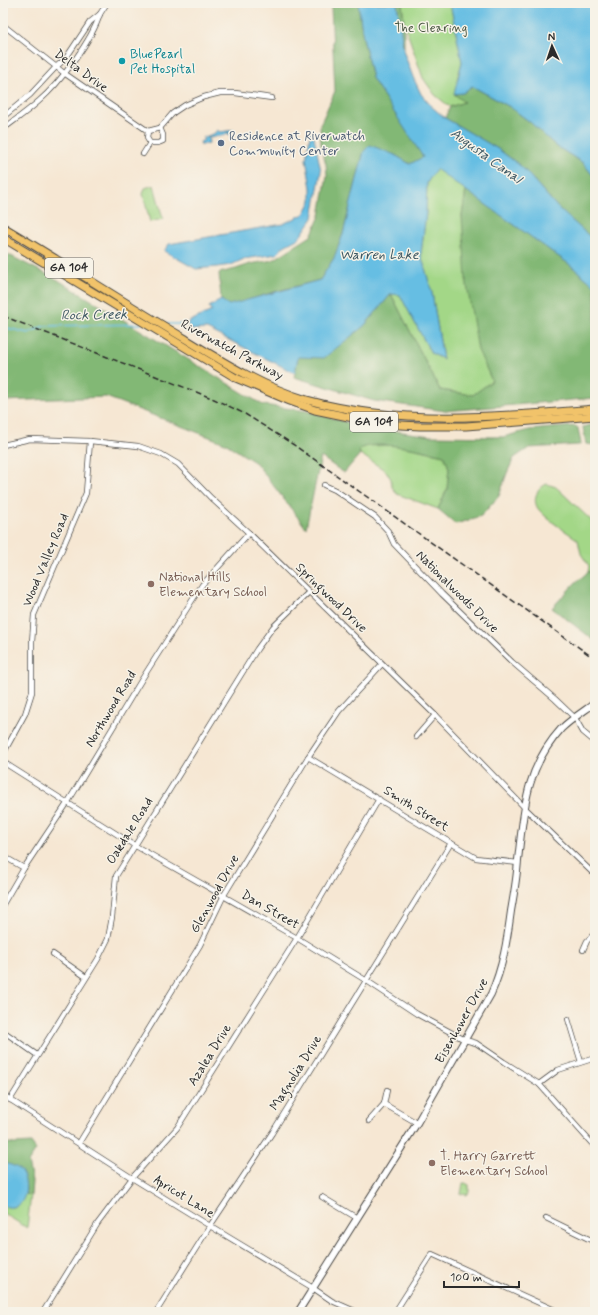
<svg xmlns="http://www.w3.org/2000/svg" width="598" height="1315" font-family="Mynerve,sans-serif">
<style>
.green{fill:#a3d787;stroke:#678159}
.forest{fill:#82b874;stroke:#567250}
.water{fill:#66bee3;stroke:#487487}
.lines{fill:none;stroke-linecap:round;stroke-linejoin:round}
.stream{stroke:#66bee3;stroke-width:1.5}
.minor-casing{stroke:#494744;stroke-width:6}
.tertiary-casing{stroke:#494744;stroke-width:8}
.primary-casing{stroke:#494744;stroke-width:9}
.minor{stroke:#fff;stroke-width:4.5}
.tertiary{stroke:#fff;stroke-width:6}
.primary{stroke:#f1c36a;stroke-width:7}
.rail{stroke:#2b2b2b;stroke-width:1.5;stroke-dasharray:6 3;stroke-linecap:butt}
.culture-dot{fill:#0f9aa8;stroke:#f7f3e8;stroke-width:1.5}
.service-dot{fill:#5c6f8a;stroke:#f7f3e8;stroke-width:1.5}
.education-dot{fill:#8d6e63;stroke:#f7f3e8;stroke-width:1.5}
.labels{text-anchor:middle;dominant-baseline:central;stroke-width:3;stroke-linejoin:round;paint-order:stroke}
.shield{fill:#f7f3e8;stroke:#686764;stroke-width:1}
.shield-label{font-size:12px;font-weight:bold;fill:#2b2b2b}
.park-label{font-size:13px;fill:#495642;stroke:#f7f3e8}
.culture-label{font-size:13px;fill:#0d838f;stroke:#f7f3e8;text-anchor:start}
.street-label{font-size:13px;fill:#2b2b2b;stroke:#f7f3e8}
.service-label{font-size:13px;fill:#4e5e75;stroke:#f7f3e8;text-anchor:start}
.education-label{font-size:13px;fill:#785e54;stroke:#f7f3e8;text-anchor:start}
.water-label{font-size:14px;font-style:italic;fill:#3d5762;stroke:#f7f3e8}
</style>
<rect width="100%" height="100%" fill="#f7f3e8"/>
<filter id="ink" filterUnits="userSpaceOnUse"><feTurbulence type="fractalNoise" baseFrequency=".025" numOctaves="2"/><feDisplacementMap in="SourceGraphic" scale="8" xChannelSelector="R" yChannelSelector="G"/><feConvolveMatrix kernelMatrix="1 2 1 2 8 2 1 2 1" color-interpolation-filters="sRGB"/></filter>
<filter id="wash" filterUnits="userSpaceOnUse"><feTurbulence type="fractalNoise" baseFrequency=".012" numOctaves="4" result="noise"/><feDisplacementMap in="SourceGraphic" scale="16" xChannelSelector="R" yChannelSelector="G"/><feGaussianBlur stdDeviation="0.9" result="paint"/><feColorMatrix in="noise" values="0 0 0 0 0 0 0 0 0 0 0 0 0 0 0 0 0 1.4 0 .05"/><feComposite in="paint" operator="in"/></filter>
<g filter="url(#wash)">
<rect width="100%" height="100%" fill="#f6e7d3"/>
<g class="green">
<path d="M402,3H450L462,62L457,79L464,102L450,107L435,95L423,78L404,23Z"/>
<path d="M436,168L466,190L462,216L478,349L492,381L473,395L440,390L391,294L400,295L431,353L443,359L432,293L421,254L426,213L427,183Z"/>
<path d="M154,185L163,219L150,222L143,194L145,188Z"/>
<path d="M397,445L444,455L449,468L447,489L438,509L397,494L392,487L391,479L386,471L360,454L359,450L364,446Z"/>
<path d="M547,484L556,487L595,524V571L588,572L589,566L581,554L578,540C566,531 550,522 540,511C531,502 536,488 547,484Z"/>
<path d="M463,1183H465L469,1185V1192L467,1195L461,1194Z"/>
<path d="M25,1194L31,1195L27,1228L3,1213V1205C16,1209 19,1206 25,1194Z"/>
</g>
<g class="forest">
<path d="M328,3H358L363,37L372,78L424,157L410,164L395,155L364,151L343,234L334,258L320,280L274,292L229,306L221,300L219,273L236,269L250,264L273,260L311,236L320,216L327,175L326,164L321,146L320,125L335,91L331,7Z"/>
<path d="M397,3H402L404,23V53Z"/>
<path d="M472,86L510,107L530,122L556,146L583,163L595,178V241L559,209L522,167L498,149L445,118L450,107L464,102L454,94L463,93Z"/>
<path d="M466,190L569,264L595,286V398L445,411L374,401L294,377L298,357L364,326L391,294L440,390L473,395L492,381L478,350L466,279L462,216Z"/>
<path d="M3,252L58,280L263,405L307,411L360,426L431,436L503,437L529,430L575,426L578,428L581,444L579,445L529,448L514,458L507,473L499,496L481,516L456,524L438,509L447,489L449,468L444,455C425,451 375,438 359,450L360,454L344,473L321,457L306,528L256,463L225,443L106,397L3,401Z"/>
<path d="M591,425H595V445L586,444L583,427Z"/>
<path d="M595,571V641L552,608L575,583L588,572Z"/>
<path d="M3,1142L14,1144L31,1143L36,1150L28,1162L32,1181L31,1195L25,1194L26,1189L14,1166L3,1163Z"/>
</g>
<g class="water">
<path d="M358,3H397L404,53L413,77L421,94L432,107L445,118L498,149L522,167L559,209L595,241V286L569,264L436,169L427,183L426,213L421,254L432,293L443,359L431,353L400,295L391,294L364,326L324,358L298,357L295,373L207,329L189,330L188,322L212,311L209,307L221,300L229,305L320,280L334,258L343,234L364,151L370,145L395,155L410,164L423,157L372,78L363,37Z"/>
<path d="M450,3H595V178L583,163L556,146L530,122L510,107L472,86L463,93L454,94L462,62Z"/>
<path d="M217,130L220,132L234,130L233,135L230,136L228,132L227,134L210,138L208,137L209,143L201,145L200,142L204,140L202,138L215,133Z"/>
<path d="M311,131L313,132L321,171L313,218L299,238L284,246L277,254L244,259L231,265L217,267L196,269L164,251L169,244L283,224L304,214L311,201V188L306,159Z"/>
<path d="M3,1163C9,1164 16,1166 20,1170C29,1180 28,1206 12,1207C9,1208 5,1206 3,1205Z"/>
</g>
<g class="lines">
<g class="stream">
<path d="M166,324H189"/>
<path d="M3,327L28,333L44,326L141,324"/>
</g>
</g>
</g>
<g filter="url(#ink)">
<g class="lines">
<defs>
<g id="minor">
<path d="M3,25L64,73L148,131"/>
<path d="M3,117L30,95L56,67L66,58L90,22L100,14L107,3"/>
<path d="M3,129C15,120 28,111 39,101C60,83 92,40 100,14"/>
<path d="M148,131L160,128L173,113L185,105L204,97L220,93H235L272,98"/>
<path d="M148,131L147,138L150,143H158L163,141V135L160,128"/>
<path d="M143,154L150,143"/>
<path d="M3,445L30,439L90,441L138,446L161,454L178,464L211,498L249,533L435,715L524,807L595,875"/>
<path d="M324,485L335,490L375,517L388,531L394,544L442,594L512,662L555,699L575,718L583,732L595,742"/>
<path d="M416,737L435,715"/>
<path d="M3,754L25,714L32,692V642L34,615L86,493L90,441"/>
<path d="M308,757L476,858L518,863"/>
<path d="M3,762L134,845L297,938L367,981L417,1014L465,1040L476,1043L504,1062L539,1084L595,1147"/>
<path d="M3,856L24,868"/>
<path d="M3,904L24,868L68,802L142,679L202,585L249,533"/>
<path d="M583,950L587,941L595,933"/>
<path d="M53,954L86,977"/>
<path d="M568,1019L581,1062"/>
<path d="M3,1031L37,1055"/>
<path d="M539,1084L558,1070L595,1058"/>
<path d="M3,1095L132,1178L210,1226L313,1288L332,1301L357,1312"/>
<path d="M10,1100L98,959L108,939L112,917L116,876L257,649L273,627L309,592"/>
<path d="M384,1104L417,1123"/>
<path d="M369,1121L384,1104L387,1090"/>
<path d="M79,1143L200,945L224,895L308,757L339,711L382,664"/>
<path d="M322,1197L357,1218"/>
<path d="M546,1218L595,1242"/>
<path d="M43,1312L98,1223L132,1178L177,1128L297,938L379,799"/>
<path d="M156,1312L210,1226L272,1133L451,843"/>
<path d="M395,1312L432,1254L559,1312"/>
</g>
<path id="tertiary" d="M298,1312L417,1123L491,994C503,967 507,941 511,911C514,894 517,877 518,860C524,810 525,769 561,729C571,719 584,711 595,703"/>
<g id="primary">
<path d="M3,227C64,263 123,302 184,338C223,362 263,387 307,400C402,426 498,417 595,409"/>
<path d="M3,238L236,378L290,401L315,410L382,424L420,426H466L595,416"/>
</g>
</defs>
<use href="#minor" class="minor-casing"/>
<use href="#tertiary" class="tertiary-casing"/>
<use href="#primary" class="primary-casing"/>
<use href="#minor" class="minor"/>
<use href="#tertiary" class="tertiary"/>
<use href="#primary" class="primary"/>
<path class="rail" d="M3,316L214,399L245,414L294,445L595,659"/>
</g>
</g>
<circle class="culture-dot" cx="122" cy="61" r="4"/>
<circle class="service-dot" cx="221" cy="143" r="4"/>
<g class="education-dot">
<circle cx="151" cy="584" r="4"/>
<circle cx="432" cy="1163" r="4"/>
</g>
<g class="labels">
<g class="shield">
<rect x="45" y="258" width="48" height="20" rx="3"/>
<rect x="350" y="412" width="48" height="20" rx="3"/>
</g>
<g class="shield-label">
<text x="69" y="268">GA 104</text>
<text x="374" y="422">GA 104</text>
</g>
<g class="park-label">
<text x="431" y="28">The Clearing</text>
</g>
<g class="culture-label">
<text x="130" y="54">BluePearl<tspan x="130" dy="15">Pet Hospital</tspan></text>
</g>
<g class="street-label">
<text transform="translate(81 71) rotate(36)">Delta Drive</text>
<text transform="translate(232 350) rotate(28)">Riverwatch Parkway</text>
<text transform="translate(46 560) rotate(-67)">Wood Valley Road</text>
<text transform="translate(457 592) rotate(45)">Nationalwoods Drive</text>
<text transform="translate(331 598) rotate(44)">Springwood Drive</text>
<text transform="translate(111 709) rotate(-59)">Northwood Road</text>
<text transform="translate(416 809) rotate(32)">Smith Street</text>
<text transform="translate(130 831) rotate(-58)">Oakdale Road</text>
<text transform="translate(215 894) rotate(-61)">Glenwood Drive</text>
<text transform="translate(270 910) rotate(30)">Dan Street</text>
<text transform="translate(462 1021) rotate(-61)">Eisenhower Drive</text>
<text transform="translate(210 1055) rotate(-58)">Azalea Drive</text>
<text transform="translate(296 1073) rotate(-58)">Magnolia Drive</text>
<text transform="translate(184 1197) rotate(32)">Apricot Lane</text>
</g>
<g class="service-label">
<text x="229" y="136">Residence at Riverwatch<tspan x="229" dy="15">Community Center</tspan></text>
</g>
<g class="education-label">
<text x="159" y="577">National Hills<tspan x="159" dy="15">Elementary School</tspan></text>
<text x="440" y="1156">T. Harry Garrett<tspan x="440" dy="15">Elementary School</tspan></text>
</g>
<g class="water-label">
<text transform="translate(486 156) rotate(36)">Augusta Canal</text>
<text x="379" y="255">Warren Lake</text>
<text transform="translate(94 315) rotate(-1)">Rock Creek</text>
</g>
</g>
<rect width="598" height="1315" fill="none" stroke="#f7f3e8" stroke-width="16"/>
<g transform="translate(552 46) rotate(357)" stroke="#f7f3e8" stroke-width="3" paint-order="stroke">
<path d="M0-3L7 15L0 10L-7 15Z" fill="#2b2b2b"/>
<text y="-6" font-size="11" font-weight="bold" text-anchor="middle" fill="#2b2b2b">N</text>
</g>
<path d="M444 1281v6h75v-6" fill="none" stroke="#2b2b2b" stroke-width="2"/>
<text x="450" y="1281" font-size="12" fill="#2b2b2b" stroke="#f7f3e8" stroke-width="3" paint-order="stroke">100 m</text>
</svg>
